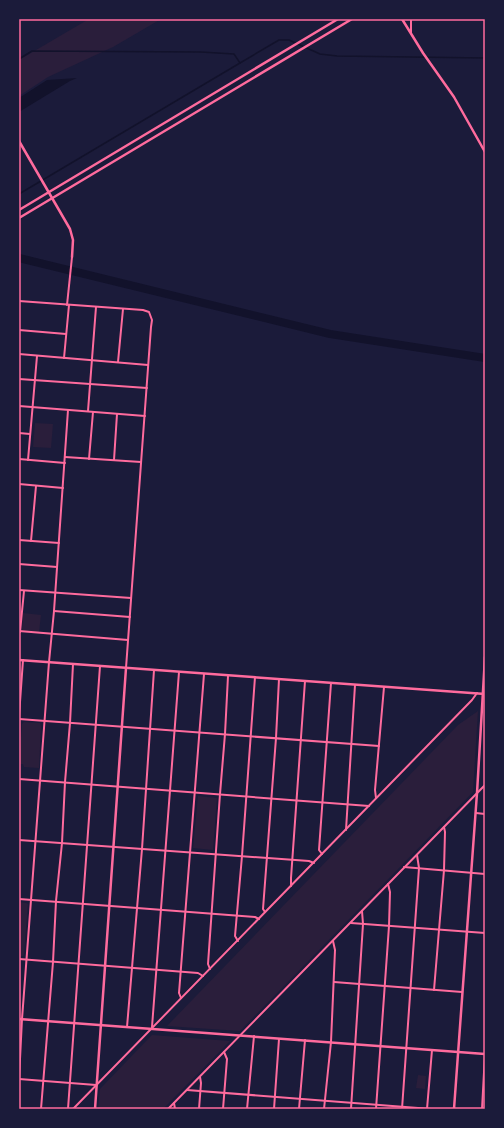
<svg xmlns="http://www.w3.org/2000/svg" width="504" height="1128" font-family="Manrope,sans-serif">
<style>
.green{fill:#2a1e3b}
.water{fill:#12122b}
.lines{fill:none;stroke-linecap:round;stroke-linejoin:round}
.stream{stroke:#12122b;stroke-width:1.5}
.river{stroke:#12122b;stroke-width:8}
.minor{stroke:#ff6b9d;stroke-width:2}
.tertiary{stroke:#ff6b9d;stroke-width:2.5}
.neatline{fill:none;stroke:#ff6b9d;stroke-width:1.5}
</style>
<rect width="100%" height="100%" fill="#1b1b3a"/>
<g class="green">
<path d="M89,19H161L113,47L48,77L19,96V60Z"/>
<path d="M35,423L53,424L51,448L33,447Z"/>
<path d="M23,613L41,615L39,632L24,631L22,629Z"/>
<path d="M478,711L473,792L240,1031L167,1026L458,725Z"/>
<path d="M24,722L40,723L41,726L39,768L24,767L23,764H19L22,724Z"/>
<path d="M198,796L217,798L213,850L193,848Z"/>
<path d="M19,902L26,903L28,904L24,955L23,956H19Z"/>
<path d="M152,1035L230,1041L163,1109H98L100,1089Z"/>
<path d="M418,1075L426,1076L425,1089L416,1088Z"/>
</g>
<path class="water" d="M77,78L70,81L19,112V98L47,80Z"/>
<g class="lines">
<g class="stream">
<path d="M19,59L32,51L201,52L234,54L240,63L279,40H289L320,54L337,56L485,58"/>
<path d="M19,194L240,63"/>
</g>
<path class="river" d="M19,258L330,334L485,358"/>
<g class="minor">
<path d="M411,33V19"/>
<path d="M19,301L143,310L149,312L152,320L151,327L126,668"/>
<path d="M67,305L72,257"/>
<path d="M19,330L66,334"/>
<path d="M19,354L148,365"/>
<path d="M64,358L69,305"/>
<path d="M118,362L123,309"/>
<path d="M19,379L147,388"/>
<path d="M19,406L145,416"/>
<path d="M88,411L96,307"/>
<path d="M19,433L30,434"/>
<path d="M65,457L141,462"/>
<path d="M19,459L65,463"/>
<path d="M89,459L93,412"/>
<path d="M28,460L37,356"/>
<path d="M114,460L117,414"/>
<path d="M19,484L63,488"/>
<path d="M19,540L59,543"/>
<path d="M31,541L36,486"/>
<path d="M19,564L57,567"/>
<path d="M19,590L131,598"/>
<path d="M54,611L130,617"/>
<path d="M19,631L128,640"/>
<path d="M20,632L24,591"/>
<path d="M19,716L23,660"/>
<path d="M19,719L379,746"/>
<path d="M19,779L369,806"/>
<path d="M376,798L375,790L384,687"/>
<path d="M476,813L485,814"/>
<path d="M346,830L355,685"/>
<path d="M19,840L309,861L314,863"/>
<path d="M322,854L319,850L331,683"/>
<path d="M404,867L485,874"/>
<path d="M291,886V878L305,681"/>
<path d="M19,899L255,917L259,919"/>
<path d="M265,912L263,909L276,738L279,679"/>
<path d="M351,923L485,933"/>
<path d="M238,941L235,936L242,856L255,677"/>
<path d="M19,959L198,973L203,976"/>
<path d="M210,969L208,964L220,794L225,734L228,676"/>
<path d="M334,982L462,992"/>
<path d="M434,990L444,870L445,832L444,827"/>
<path d="M181,998L179,993L204,674"/>
<path d="M127,1027L142,849L154,670"/>
<path d="M152,1027L179,672"/>
<path d="M19,1079L22,1019L49,662L54,611L68,410"/>
<path d="M19,1079L96,1085"/>
<path d="M187,1090L431,1109"/>
<path d="M174,1103L175,1109"/>
<path d="M41,1109L53,962L56,901L62,843L65,782L70,723L73,664"/>
<path d="M68,1109L100,666"/>
<path d="M73,1109L472,700L477,693"/>
<path d="M168,1109L485,785"/>
<path d="M199,1109L201,1083L200,1077"/>
<path d="M223,1109L227,1059L224,1052"/>
<path d="M247,1109L254,1036"/>
<path d="M274,1109L279,1039"/>
<path d="M299,1109L305,1040"/>
<path d="M324,1109L331,1042L335,950L333,941"/>
<path d="M351,1109L363,924L362,911"/>
<path d="M376,1109L389,926L390,892L388,884"/>
<path d="M402,1109L419,868L417,855"/>
<path d="M427,1109L432,1050"/>
<path d="M482,1109L485,1054"/>
</g>
<g class="tertiary">
<path d="M402,19L423,53L454,97L485,152"/>
<path d="M19,141L70,229L73,240L72,257"/>
<path d="M19,210L338,19"/>
<path d="M19,218L352,19"/>
<path d="M19,660L485,694"/>
<path d="M19,1019L485,1054"/>
<path d="M95,1109L126,668"/>
<path d="M454,1109L477,793L485,657"/>
</g>
</g>
<rect width="504" height="1128" fill="none" stroke="#1b1b3a" stroke-width="40"/>
<rect x="20" y="20" width="464" height="1088" class="neatline"/>
</svg>
